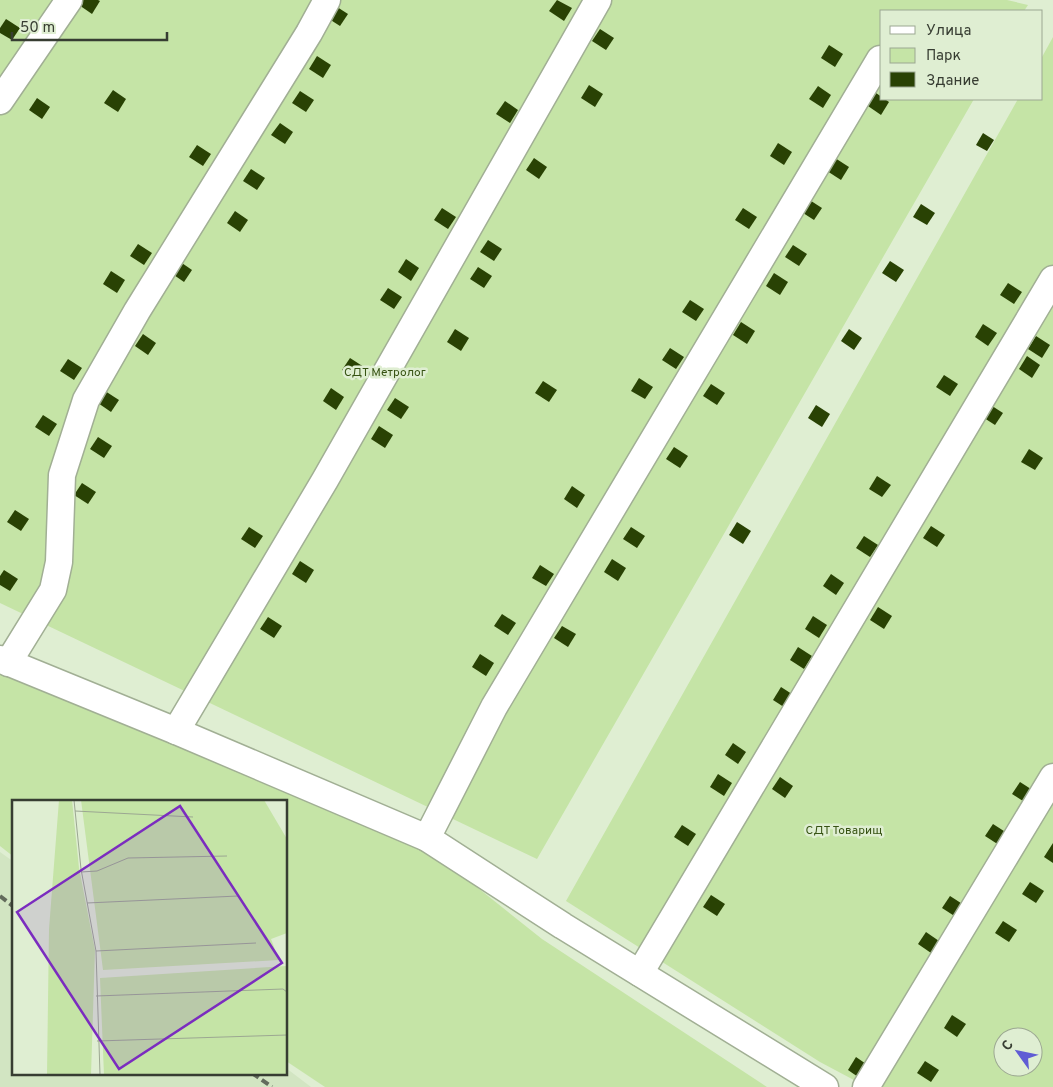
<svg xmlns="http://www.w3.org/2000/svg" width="1053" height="1087" font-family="Overpass,sans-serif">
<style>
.built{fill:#d2e5c2}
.green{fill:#c5e4a6;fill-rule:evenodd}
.building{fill:#294204}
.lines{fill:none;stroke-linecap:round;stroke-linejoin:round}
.minor-casing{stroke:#a1af94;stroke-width:29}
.minor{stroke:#fff;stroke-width:26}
.rail{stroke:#636b5c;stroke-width:4;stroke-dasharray:8 4;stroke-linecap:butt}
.labels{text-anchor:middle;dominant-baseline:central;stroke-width:5;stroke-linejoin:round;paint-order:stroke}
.park-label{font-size:12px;fill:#375313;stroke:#dfeed2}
.inset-road{fill:none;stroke:#9ca792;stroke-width:1}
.view{fill:#7b2cbf;fill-opacity:0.15;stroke:#7b2cbf;stroke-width:2.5}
.inset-edge{fill:none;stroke:#373d32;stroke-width:2.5}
</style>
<rect width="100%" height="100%" fill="#dfeed2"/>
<path class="built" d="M0,852L14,862V1073H286V1068L311,1087H0Z"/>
<g class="green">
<path d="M0,0H1007L1028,5L1024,11H882V99H974L537,859L0,603Z"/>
<path d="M1053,37V1087H867L820,1062L566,901L1018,99H1042V57ZM1003,1037H1033V1067H1003Z"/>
<path d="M0,672L419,841L542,939L767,1087H325L286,1061V801H14V857L0,846Z"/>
</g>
<g class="building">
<path d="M81,0H98L100,1L92,14L79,5Z"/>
<path d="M557,0L572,8L564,21L549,11Z"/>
<path d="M334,5L348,14L340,26L326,17Z"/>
<path d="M6,19L20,28L12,40L0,33V28Z"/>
<path d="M600,29L614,38L606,50L592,41Z"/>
<path d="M829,45L843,54L835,67L821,58Z"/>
<path d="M317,56L331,65L323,78L309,69Z"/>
<path d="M589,85L603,94L595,107L581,98Z"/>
<path d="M818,86L831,95L823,108L809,99Z"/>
<path d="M113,90L126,99L118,112L104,103Z"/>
<path d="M300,91L314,100L306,112L292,103Z"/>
<path d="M876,93L889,102L881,115L868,106Z"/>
<path d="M37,98L50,107L42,119L29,110Z"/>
<path d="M505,101L518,110L510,123L496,114Z"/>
<path d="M280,123L293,132L285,144L271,135Z"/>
<path d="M983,133L994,140L987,151L976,145Z"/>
<path d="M778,143L792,152L784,165L770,156Z"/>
<path d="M197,145L211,154L203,166L189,157Z"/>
<path d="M534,158L547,167L539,179L526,170Z"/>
<path d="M835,158L849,167L841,180L827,171Z"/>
<path d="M251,169L265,178L257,190L243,181Z"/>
<path d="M808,199L822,208L814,220L800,211Z"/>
<path d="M921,204L935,213L927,225L913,217Z"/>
<path d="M442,208L456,217L448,229L434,220Z"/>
<path d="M743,208L757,217L749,229L735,220Z"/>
<path d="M235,211L248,220L240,232L227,223Z"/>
<path d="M488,240L502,249L494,261L480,252Z"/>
<path d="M138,244L152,253L144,265L130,256Z"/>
<path d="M793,245L807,254L799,266L785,257Z"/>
<path d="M406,259L419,268L411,281L398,272Z"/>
<path d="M179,261L192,270L184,282L171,273Z"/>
<path d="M890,261L904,270L896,282L882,273Z"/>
<path d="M478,267L492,276L484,288L470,279Z"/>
<path d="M111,271L125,280L117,293L103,284Z"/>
<path d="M774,273L788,282L780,295L766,286Z"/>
<path d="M1008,283L1022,292L1014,304L1000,295Z"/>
<path d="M388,288L402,297L394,309L380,300Z"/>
<path d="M690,300L704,309L696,321L682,312Z"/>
<path d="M741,322L755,331L747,344L733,335Z"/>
<path d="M983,324L997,333L988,346L975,337Z"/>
<path d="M455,329L469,338L461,351L447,342Z"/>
<path d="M849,329L862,338L854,350L841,341Z"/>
<path d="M143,334L156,343L148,355L135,346Z"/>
<path d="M1036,336L1050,345L1042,358L1028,349Z"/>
<path d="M670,348L684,357L676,369L662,360Z"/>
<path d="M1027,356L1040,365L1032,378L1019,369Z"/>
<path d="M350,358L364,367L356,379L342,370Z"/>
<path d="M68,359L82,368L74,380L60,371Z"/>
<path d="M944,375L958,384L950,396L936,387Z"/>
<path d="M639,378L653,387L645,399L631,391Z"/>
<path d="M543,381L557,390L549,402L535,393Z"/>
<path d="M711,384L725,393L717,405L703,396Z"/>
<path d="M331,388L344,397L336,410L323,401Z"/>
<path d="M105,391L119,400L111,412L98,403Z"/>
<path d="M395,398L409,407L401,419L387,410Z"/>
<path d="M989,404L1003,413L995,425L981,416Z"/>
<path d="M816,405L830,414L822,427L808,418Z"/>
<path d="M43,415L57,424L49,436L35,427Z"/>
<path d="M379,426L393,435L385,448L371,439Z"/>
<path d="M98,437L112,446L104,458L90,449Z"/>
<path d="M674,447L688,456L680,468L666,459Z"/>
<path d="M1029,449L1043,458L1035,470L1021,462Z"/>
<path d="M877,476L891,485L882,497L869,489Z"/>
<path d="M82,483L96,492L88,504L74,495Z"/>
<path d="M572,486L585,495L577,508L564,499Z"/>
<path d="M15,510L29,519L21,531L7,522Z"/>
<path d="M737,522L751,531L743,544L729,535Z"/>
<path d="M931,526L945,535L937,547L923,538Z"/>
<path d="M249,527L263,536L255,548L241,539Z"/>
<path d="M631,527L645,536L637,548L623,539Z"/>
<path d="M864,536L878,545L870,557L856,548Z"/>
<path d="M612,559L626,568L618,581L604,572Z"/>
<path d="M300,561L314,570L306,583L292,574Z"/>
<path d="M540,565L554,574L546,586L532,578Z"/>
<path d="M4,570L18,579L10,591L0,585V576Z"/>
<path d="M831,574L844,583L836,595L823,586Z"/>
<path d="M878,607L892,616L884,629L870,620Z"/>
<path d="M502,614L516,623L508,635L494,626Z"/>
<path d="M813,616L827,625L819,638L805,629Z"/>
<path d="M268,617L282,626L274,638L260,629Z"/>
<path d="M562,626L576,634L568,647L554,638Z"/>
<path d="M798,647L812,656L804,669L790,660Z"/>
<path d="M480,654L494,663L486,676L472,667Z"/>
<path d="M781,687L795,696L787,709L773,700Z"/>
<path d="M733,743L746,752L738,764L725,755Z"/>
<path d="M718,774L732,783L724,796L710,787Z"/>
<path d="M780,777L793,786L785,798L772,789Z"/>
<path d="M1020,782L1034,791L1026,803L1012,794Z"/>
<path d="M993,824L1007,833L999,845L985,836Z"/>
<path d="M682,825L696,834L688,846L674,837Z"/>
<path d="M1053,843V863L1044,857Z"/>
<path d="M1030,882L1044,891L1036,903L1022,894Z"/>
<path d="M711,895L725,904L717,916L703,907Z"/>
<path d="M950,896L964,905L956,917L942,908Z"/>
<path d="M1003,921L1017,930L1009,942L995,933Z"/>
<path d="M926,932L939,941L931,953L918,944Z"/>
<path d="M952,1015L966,1024L957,1037L944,1028Z"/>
<path d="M856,1057L869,1066L861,1079L848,1070Z"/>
<path d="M925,1061L939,1070L931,1082L917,1073Z"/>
</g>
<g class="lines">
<defs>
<g id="minor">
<path d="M0,101L69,0"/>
<path d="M0,659L176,731L427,838L563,926L825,1087"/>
<path d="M8,663L53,590L59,562L62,475L86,400L137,311L309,33L327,0"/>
<path d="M176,731L325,480L598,0"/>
<path d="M427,838L494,707L880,59"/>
<path d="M640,973L1053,279"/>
<path d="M866,1087L1053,777"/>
</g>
</defs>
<use href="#minor" class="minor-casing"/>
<use href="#minor" class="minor"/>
<g class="rail">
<path d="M0,896L14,907"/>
<path d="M252,1073L272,1087"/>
</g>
</g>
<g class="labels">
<g class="park-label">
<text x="385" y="373">СДТ Метролог</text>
<text x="844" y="831">СДТ Товарищ</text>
</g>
</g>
<g transform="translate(12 800)">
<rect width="275" height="275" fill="#dfeed2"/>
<path d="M47,0H60L67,68L83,150L79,275H35L37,129ZM69,0H252L275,39V133L259,139L267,160L91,170ZM275,166V275H92L88,178Z" fill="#c5e4a6"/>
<path class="inset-road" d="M62,0L69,69L84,151L88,275M63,11L181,17M69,72L85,71L116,58L215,56M75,103L226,96M84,151L244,143M84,196L271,189L275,192M85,241L275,235"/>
<path class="view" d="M168,6L270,163L107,269L5,112Z"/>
<rect width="275" height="275" class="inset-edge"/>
</g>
<rect x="880" y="10" width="162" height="90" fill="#dfeed2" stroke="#9ca792"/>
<rect x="890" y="26" width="25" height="8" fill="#ffffff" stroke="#9ca792"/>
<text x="926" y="35" font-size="15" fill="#373d32">Улица</text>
<rect x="890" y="48" width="25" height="15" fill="#c5e4a6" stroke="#9ca792"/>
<text x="926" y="60" font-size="15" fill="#373d32">Парк</text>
<rect x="890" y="72" width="25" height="15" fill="#294204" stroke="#9ca792"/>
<text x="926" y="85" font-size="15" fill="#373d32">Здание</text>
<g transform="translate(1018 1052) rotate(303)"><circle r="24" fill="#dfeed2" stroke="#9ca792"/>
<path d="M0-4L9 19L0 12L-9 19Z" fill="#605cd4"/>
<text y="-8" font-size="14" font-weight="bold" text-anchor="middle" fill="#373d32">С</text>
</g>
<path d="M12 32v8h155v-8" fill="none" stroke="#373d32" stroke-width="2.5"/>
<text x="20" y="32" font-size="15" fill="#373d32" stroke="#dfeed2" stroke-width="4" paint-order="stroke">50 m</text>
</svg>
